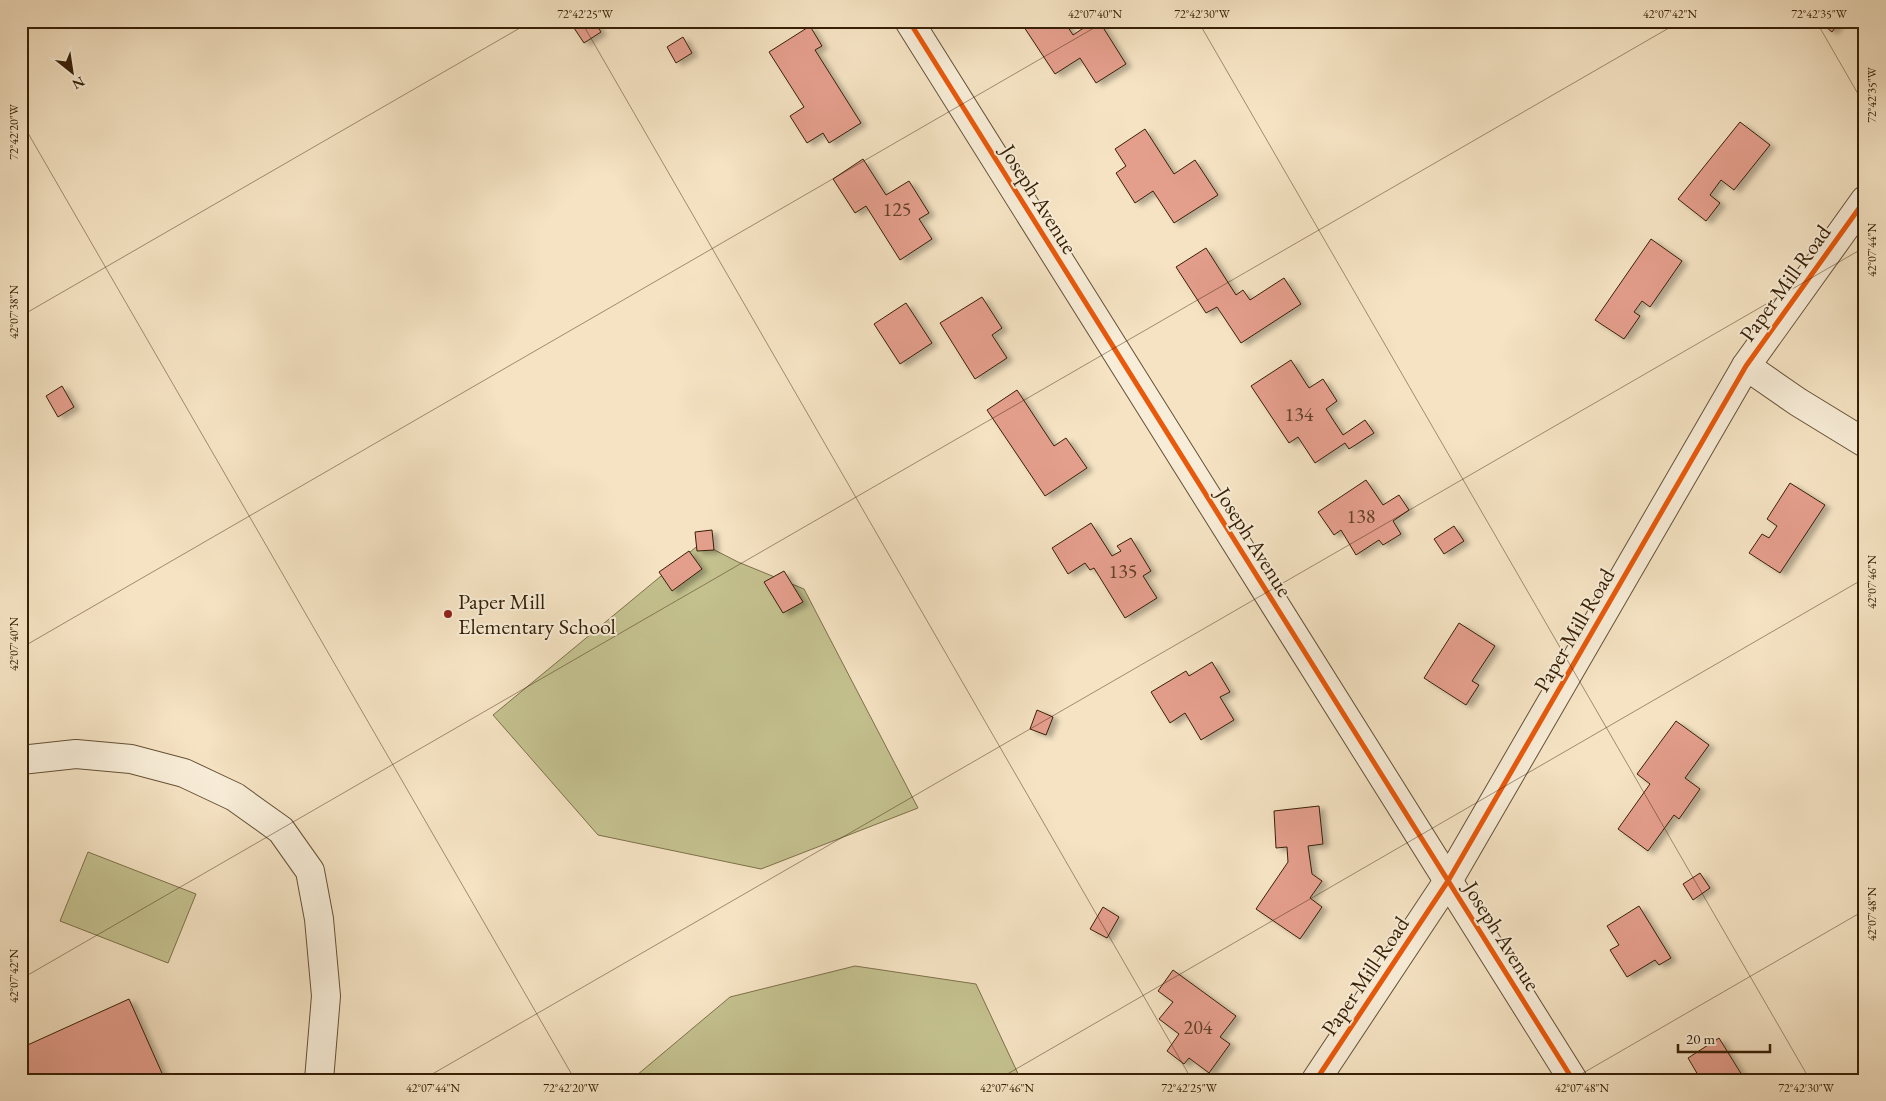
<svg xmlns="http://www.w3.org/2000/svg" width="1886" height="1101" font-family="'EB Garamond',serif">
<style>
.green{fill:#c4c18f;stroke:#7e704a}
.building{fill:#e49e8c;stroke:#372006;filter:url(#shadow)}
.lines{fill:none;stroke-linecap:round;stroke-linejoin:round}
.minor-casing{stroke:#665135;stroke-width:30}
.minor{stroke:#f8edd8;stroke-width:28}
.cycleway-casing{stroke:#f8edd8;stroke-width:8}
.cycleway{stroke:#e8590c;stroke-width:5}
.ticks{fill:none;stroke:#372006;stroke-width:1;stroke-opacity:0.45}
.poi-dot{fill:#8f2418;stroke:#f8edd8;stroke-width:2}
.labels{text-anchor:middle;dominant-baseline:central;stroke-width:4;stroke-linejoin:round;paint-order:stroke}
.number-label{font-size:20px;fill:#624028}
.street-label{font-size:22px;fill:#372006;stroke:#f8edd8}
.poi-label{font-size:22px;fill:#372006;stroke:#f8edd8;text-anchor:start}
.neatline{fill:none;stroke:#372006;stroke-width:2}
.ticks-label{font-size:12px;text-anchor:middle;fill:#372006}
</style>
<defs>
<filter id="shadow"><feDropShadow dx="5.5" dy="3" stdDeviation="2.5" flood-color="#0004"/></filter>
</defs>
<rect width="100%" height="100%" fill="#f5e3c3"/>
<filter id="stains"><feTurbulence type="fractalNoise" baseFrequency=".004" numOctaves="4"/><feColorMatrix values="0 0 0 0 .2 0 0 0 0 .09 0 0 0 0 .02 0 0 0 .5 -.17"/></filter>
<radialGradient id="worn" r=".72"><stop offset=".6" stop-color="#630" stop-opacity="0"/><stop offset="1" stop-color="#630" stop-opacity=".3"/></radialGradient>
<g class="green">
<path d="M701,543L738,562L804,589L918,808L761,869L598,835L493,715Z"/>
<path d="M88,852L196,894L168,963L60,921Z"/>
<path d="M855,966L976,984L1021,1080H631L730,997Z"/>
</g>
<g class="building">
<path d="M594,21L601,32L584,43L570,22Z"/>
<path d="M1026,21H1064L1073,35L1094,21H1099L1126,64L1096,83L1080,58L1055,74L1022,24Z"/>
<path d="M1819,21H1840L1832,32Z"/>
<path d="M810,26L822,46L815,50L861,123L829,143L823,133L807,143L790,116L804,107L769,52Z"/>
<path d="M683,37L692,53L676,63L667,47Z"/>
<path d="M1740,122L1770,145L1734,190L1721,180L1710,195L1720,203L1706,221L1678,199Z"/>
<path d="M1145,129L1174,174L1195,160L1218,195L1174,223L1153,191L1135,203L1116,173L1126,166L1115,149Z"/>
<path d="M863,159L886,195L909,181L929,213L919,219L932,239L900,260L866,206L855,213L833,179Z"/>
<path d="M1651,239L1682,261L1650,307L1642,301L1634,312L1640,316L1624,339L1595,320Z"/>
<path d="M1206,248L1236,295L1243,290L1250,300L1284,278L1301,304L1241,343L1217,307L1206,313L1176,267Z"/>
<path d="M982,297L1002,328L992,335L1007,358L975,379L940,323Z"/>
<path d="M906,303L932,343L900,364L874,324Z"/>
<path d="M1291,360L1309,388L1323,379L1337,401L1326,409L1343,435L1365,420L1374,433L1349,449L1345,443L1315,463L1298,437L1289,443L1251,386Z"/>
<path d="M62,386L74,407L58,417L46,396Z"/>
<path d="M1017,390L1054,446L1066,438L1087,468L1045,496L987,410Z"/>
<path d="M1366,480L1383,505L1399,495L1409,510L1393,521L1401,534L1383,545L1379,540L1356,555L1341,530L1334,535L1318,512Z"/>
<path d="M1790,483L1825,505L1780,573L1749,553L1762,534L1769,538L1777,526L1767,519Z"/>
<path d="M1091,523L1112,556L1121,551L1117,546L1131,538L1151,571L1143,576L1157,598L1125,618L1094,568L1090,570L1085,563L1068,574L1052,548Z"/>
<path d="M1454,526L1464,541L1444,554L1434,539Z"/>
<path d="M712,530L714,550L697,551L695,532Z"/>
<path d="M689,551L702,569L672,591L659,572Z"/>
<path d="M784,571L803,602L783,613L764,582Z"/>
<path d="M1459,623L1495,646L1472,681L1479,685L1466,705L1424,678Z"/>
<path d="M1212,662L1230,692L1220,697L1234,720L1201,740L1185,713L1170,723L1151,692L1186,671L1189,676Z"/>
<path d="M1037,710L1053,717L1046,735L1030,729Z"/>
<path d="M1676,721L1709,745L1685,778L1700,789L1679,819L1674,815L1648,851L1618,829L1650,784L1637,774Z"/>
<path d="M1319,806L1323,844L1308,846L1312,874L1322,881L1310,898L1322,907L1300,939L1256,909L1288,862L1287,847L1276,848L1274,811Z"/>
<path d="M1700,873L1710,888L1693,900L1683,884Z"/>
<path d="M1639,906L1671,958L1659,965L1655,960L1627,977L1610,950L1619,945L1607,926Z"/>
<path d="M1103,907L1119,917L1107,938L1090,929Z"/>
<path d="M1173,970L1236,1016L1220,1037L1230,1044L1209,1073L1189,1058L1184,1064L1167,1051L1179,1034L1159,1019L1173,1002L1158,991Z"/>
<path d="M129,999L165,1080H21V1048Z"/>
<path d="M1719,1038L1745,1080H1701L1688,1058Z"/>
</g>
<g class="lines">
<defs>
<g id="minor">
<path d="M909,21L1573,1080"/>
<path d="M1746,366L1798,402L1865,443"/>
<path d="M21,760L76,754L131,759L184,773L235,797L281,830L310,871L319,919L326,996L319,1080"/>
<path d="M1316,1080L1448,881L1746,366L1865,200"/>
</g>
</defs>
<use href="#minor" class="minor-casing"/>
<use href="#minor" class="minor"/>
<defs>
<g id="cycleway">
<path d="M909,21L1573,1080"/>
<path d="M1316,1080L1448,881L1746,366L1865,200"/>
</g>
</defs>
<use href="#cycleway" class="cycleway-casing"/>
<use href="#cycleway" class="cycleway"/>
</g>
<path class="ticks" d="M581,21L1192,1080M1198,21L1810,1080M1816,21L1865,106M21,121L575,1080M21,316L532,21M21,648L1106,21M21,979L1681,21M422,1080L1865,247M997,1080L1865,578M1571,1080L1865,910"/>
<circle class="poi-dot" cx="448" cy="614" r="5"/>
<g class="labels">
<g class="number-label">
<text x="897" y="209">125</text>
<text x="1299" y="414">134</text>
<text x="1361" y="516">138</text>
<text x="1123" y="571">135</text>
<text x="1198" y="1027">204</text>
</g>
<g class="street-label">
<text transform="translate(1039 199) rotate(58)">Joseph Avenue</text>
<text transform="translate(1785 283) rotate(-54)">Paper Mill Road</text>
<text transform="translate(1254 542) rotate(58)">Joseph Avenue</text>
<text transform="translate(1574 630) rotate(-60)">Paper Mill Road</text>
<text transform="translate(1502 936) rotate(58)">Joseph Avenue</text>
<text transform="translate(1365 976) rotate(-56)">Paper Mill Road</text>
</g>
<g class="poi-label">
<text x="458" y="601">Paper Mill<tspan x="458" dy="25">Elementary School</tspan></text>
</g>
</g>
<rect width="1886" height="1101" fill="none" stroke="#f5e3c3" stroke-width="55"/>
<g transform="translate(72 72) rotate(150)" stroke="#f8edd8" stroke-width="4" paint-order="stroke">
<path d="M0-4L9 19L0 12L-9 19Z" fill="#372006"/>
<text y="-8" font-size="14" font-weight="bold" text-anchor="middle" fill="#372006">N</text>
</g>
<path d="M1678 1044v8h92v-8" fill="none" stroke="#372006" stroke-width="2.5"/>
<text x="1686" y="1044" font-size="15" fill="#372006" stroke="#f8edd8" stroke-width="4" paint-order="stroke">20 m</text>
<rect x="28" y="28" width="1830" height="1046" class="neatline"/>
<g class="ticks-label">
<text x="585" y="18">72°42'25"W</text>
<text x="1095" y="18">42°07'40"N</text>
<text x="1202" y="18">72°42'30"W</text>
<text x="1670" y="18">42°07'42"N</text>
<text x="1819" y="18">72°42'35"W</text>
<text transform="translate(1872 95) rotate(-90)" y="4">72°42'35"W</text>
<text transform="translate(14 132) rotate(-90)" y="4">72°42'20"W</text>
<text transform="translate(1872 250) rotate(-90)" y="4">42°07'44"N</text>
<text transform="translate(14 312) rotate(-90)" y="4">42°07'38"N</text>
<text transform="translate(1872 582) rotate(-90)" y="4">42°07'46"N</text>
<text transform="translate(14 644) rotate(-90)" y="4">42°07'40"N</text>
<text transform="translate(1872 914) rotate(-90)" y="4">42°07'48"N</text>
<text transform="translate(14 976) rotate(-90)" y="4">42°07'42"N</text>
<text x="433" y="1092">42°07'44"N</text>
<text x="571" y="1092">72°42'20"W</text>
<text x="1007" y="1092">42°07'46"N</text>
<text x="1189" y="1092">72°42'25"W</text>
<text x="1582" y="1092">42°07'48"N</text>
<text x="1806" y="1092">72°42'30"W</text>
</g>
<rect width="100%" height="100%" filter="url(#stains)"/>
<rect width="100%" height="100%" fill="url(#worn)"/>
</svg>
